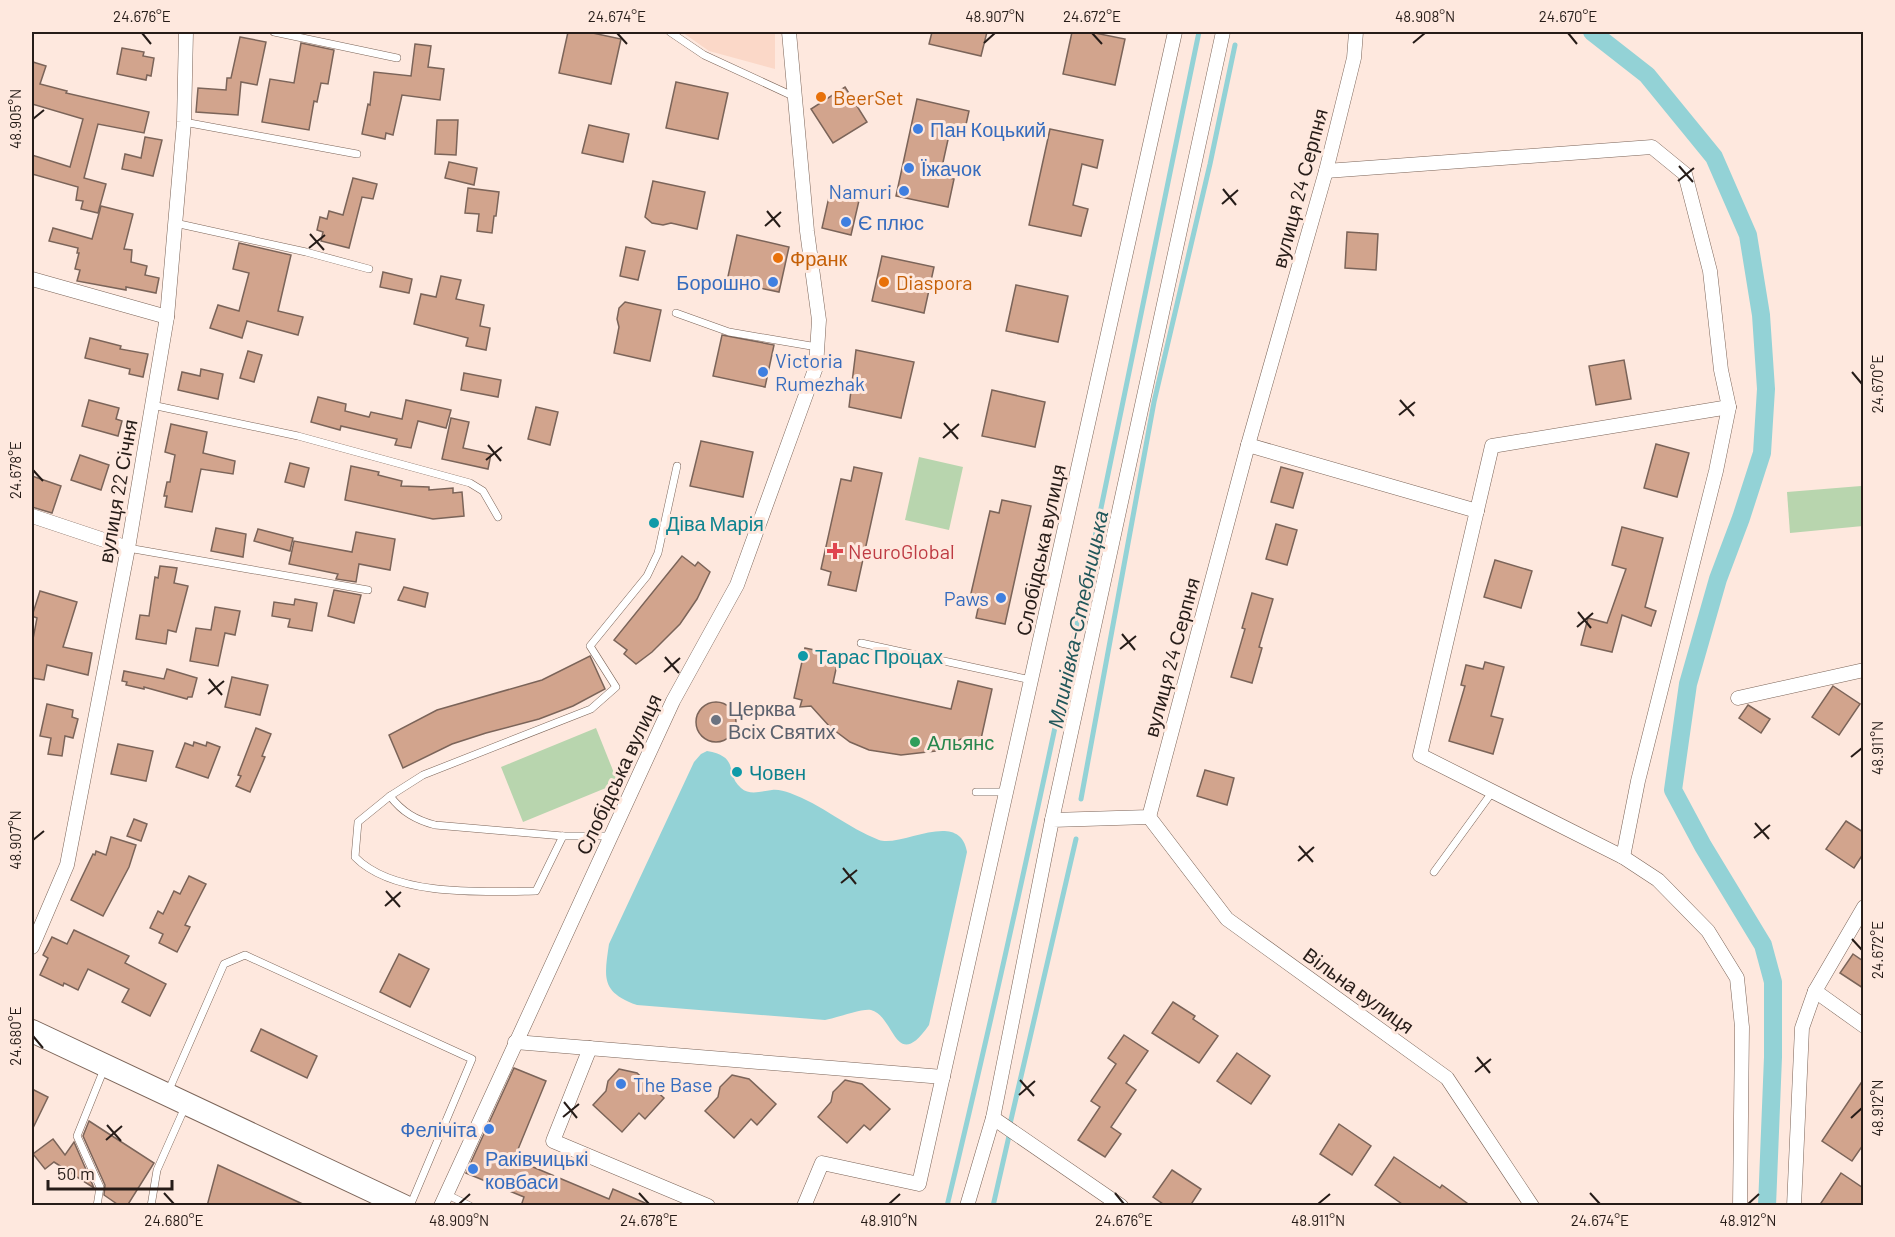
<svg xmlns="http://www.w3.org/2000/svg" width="1895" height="1237" font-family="Barlow,sans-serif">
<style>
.built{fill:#fbd8c8}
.green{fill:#b8d5ae}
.water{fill:#93d2d6}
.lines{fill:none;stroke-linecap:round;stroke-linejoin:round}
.stream{stroke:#93d2d6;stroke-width:5}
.canal{stroke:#93d2d6;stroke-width:18}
.building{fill:#d2a48d;stroke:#7b6459;stroke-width:1.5}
.lane-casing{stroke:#7b6458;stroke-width:8}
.street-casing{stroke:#7b6458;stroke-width:15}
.primary-casing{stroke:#7b6458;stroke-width:24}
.lane{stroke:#fff;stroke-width:7}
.street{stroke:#fff;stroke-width:14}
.primary{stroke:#fff;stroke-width:22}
.ticks{fill:none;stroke:#261c18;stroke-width:2}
.food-dot{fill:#e8710a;stroke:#fee8de;stroke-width:2}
.shop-dot{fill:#3f7fe0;stroke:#fee8de;stroke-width:2}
.culture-dot{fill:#0f9aa8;stroke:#fee8de;stroke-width:2}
.health-dot{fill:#e0444e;stroke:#fee8de;stroke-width:2}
.worship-dot{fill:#6b7280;stroke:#fee8de;stroke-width:2}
.leisure-dot{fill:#2e9e5b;stroke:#fee8de;stroke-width:2}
.labels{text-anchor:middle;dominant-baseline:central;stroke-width:6;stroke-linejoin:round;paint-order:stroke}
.food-label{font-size:20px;fill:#c56008;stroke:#fee8de;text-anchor:start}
.shop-label{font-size:20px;fill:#366cbe;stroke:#fee8de;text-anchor:start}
.street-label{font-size:20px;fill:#261c18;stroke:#fee8de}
.culture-label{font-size:20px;fill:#0d838f;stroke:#fee8de;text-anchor:start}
.health-label{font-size:20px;fill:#be3a42;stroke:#fee8de;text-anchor:start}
.worship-label{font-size:20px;fill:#5b616d;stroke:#fee8de;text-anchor:start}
.leisure-label{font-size:20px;fill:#27864d;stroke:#fee8de;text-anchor:start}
.water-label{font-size:21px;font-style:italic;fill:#22575b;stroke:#fee8de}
.neatline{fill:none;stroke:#261c18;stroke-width:2}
.ticks-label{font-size:15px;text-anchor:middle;fill:#261c18}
</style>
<rect width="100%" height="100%" fill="#fee8de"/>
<path class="built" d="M682,32H775V69L709,51Z"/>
<g class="green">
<path d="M919,457L963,467L949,530L905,520Z"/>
<path d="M1861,486L1863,526L1790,533L1787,492Z"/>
<path d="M596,728L618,783L523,822L501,767Z"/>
</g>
<path class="water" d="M707,751C741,757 724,773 741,788C750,796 762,791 772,790C777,789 784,791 790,793C821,804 848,828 879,840C901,848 960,808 967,852L929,1025C895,1074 895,1016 871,1010C863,1008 836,1018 825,1020L637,1005C601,992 604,978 609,944L694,762L701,754Z"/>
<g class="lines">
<g class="stream">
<path d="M1081,799L1154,402L1210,164L1235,45"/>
<path d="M1010,1124L1076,839"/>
<path d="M947,1206C1041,816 1118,423 1199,32"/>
<path d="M993,1206L1009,1136"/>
</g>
<path class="canal" d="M1592,32L1647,75L1714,157L1748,235L1761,315L1766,389L1762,453L1741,518L1718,579L1688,684L1673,790L1703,846L1763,945L1773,982V1057L1767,1206"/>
</g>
<g class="building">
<path d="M568,32H588L621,39L611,84L559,73Z"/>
<path d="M932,32H987L981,56L929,44Z"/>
<path d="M1072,32H1090L1125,39L1115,85L1063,74Z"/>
<path d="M240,37L266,42L257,85L241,82L238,115L196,112L198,88L226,90L227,78H231Z"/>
<path d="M301,43L334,50L328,84L321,83L317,102L314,101L309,130L262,122L270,79L294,83Z"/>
<path d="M415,44L431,46L428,67L444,69L440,100L402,95L393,135L386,133L385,139L362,134L368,104L370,105L374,72L411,76Z"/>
<path d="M122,48L144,52L143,56L154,58L151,76L147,75L146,80L117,74Z"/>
<path d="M33,62L46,66L40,84L67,91L66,93L149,112L144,133L98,124L84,178L106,184L98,213L81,209L83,201L76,200L78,187L32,174V155L70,167L83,119L32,104V69Z"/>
<path d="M676,82L728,93L718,139L666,128Z"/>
<path d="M845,87L867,122L833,143L811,109Z"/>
<path d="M917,99L969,111L963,138L949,135L940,176L954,179L948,207L896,196Z"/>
<path d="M437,120H458L456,155L435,154Z"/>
<path d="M589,125L629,134L623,162L582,153Z"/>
<path d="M1050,129L1103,140L1097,168L1082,164L1073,205L1088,209L1081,236L1029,225Z"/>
<path d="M145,137L162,140L153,176L122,169L125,154L141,158Z"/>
<path d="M449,162L477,168L474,185L445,178Z"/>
<path d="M353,178L377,184L373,199L362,197L349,248L321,241L323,232L317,230L320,217L327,219L329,211L343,215Z"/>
<path d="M653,181L705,192L697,229L671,223L663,225L652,223L645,217Z"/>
<path d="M468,188L499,192L496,216H494L492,233L477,231L479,214L465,213Z"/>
<path d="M831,188L861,192L851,235L822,228Z"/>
<path d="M101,206L133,214L124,249L132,250L131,262L147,266L145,275L159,278L156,293L126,287V290L77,281L80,270L75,269L79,253H77L78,248L49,241L53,228L92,239Z"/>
<path d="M1347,232L1378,234L1376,270L1345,268Z"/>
<path d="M737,235L789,247L779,292L727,281Z"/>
<path d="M239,243L291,255L278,311L303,317L298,335L247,321L242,338L210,328L218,305L239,311L249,273L233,269Z"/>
<path d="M626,247L645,251L638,280L620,276Z"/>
<path d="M882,256L934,267L924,313L872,301Z"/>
<path d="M383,272L412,279L409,293L380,287Z"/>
<path d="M441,276L461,280L456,299L484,305L480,326L490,328L486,350L466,346L468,338L414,324L421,294L436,297Z"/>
<path d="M1016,285L1068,296L1058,342L1006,331Z"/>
<path d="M625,302L661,310L650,361L614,353L619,327L617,319L619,308Z"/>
<path d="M722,335L774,345L765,387L713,376Z"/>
<path d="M90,338L121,346L120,349L148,354L143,377L129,374L130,369L85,358Z"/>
<path d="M856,350L914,362L901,418L849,407Z"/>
<path d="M248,351L262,355L254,382L240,378Z"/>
<path d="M1624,360L1631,399L1596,405L1589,366Z"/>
<path d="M201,369L223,374L218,399L178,390L182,372L200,376Z"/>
<path d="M464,373L501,380L498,397L461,390Z"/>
<path d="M992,390L1045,402L1035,447L982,436Z"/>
<path d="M318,397L346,404L345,411L369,417L371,412L402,419L406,400L451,410L446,428L418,421L411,448L395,445L397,439L341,426L340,430L311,422Z"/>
<path d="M89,400L119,408L116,419L122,421L118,436L82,426Z"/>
<path d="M536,407L558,412L550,445L528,439Z"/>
<path d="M451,418L469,422L463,448L491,454L488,469L442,459Z"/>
<path d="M171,424L207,432L203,453L235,461L233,474L201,469L192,512L165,507L167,496H164L167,482H170L175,455L165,452Z"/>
<path d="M701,441L753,452L743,497L690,486Z"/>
<path d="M1656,444L1689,453L1677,497L1644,488Z"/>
<path d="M80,455L109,465L101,490L71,480Z"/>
<path d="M290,463L309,468L304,487L285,482Z"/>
<path d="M351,466L379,472L378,475L402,481L401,486L429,487V490L453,488V493L462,492L464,516L433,519L345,500Z"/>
<path d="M854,467L882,473L856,591L828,585L831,572L821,569L841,479L851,481Z"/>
<path d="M1281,467L1303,473L1293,508L1271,502Z"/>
<path d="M32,476L61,486L52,513L32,507Z"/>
<path d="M1002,500L1031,506L1005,624L976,618L979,604L969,602L990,511L999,513Z"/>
<path d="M1276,524L1297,530L1287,565L1266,559Z"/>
<path d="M1622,527L1663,538L1645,607L1656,611L1651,626L1622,615L1612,652L1581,645L1588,618L1607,623L1626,569L1612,565Z"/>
<path d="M216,528L246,534L243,557L211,551Z"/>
<path d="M258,529L293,538L290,551L254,541Z"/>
<path d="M356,532L395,539L390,570L359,564L356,582L336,579L338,574L289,564L294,541L352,552Z"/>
<path d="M682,556L695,566L698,562L710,572L697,599L680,624L652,652L636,664L624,654L627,650L614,640Z"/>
<path d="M1495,560L1532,571L1521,608L1484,597Z"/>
<path d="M160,566L177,568L174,583L188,586L176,632L168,630L166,644L136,639L140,615L149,616L155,577L158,578Z"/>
<path d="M404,587L428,593L425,607L398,600Z"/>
<path d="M334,590L361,595L354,623L328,616Z"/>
<path d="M40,591L77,602L63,647L92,653L88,675L47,665L44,680L32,678V644L37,618L32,616Z"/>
<path d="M1252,593L1273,599L1259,647L1262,648L1252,683L1231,677L1245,629L1242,628Z"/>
<path d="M295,599L317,603L312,631L288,627L290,619L272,616L274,602L294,605Z"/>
<path d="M215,607L240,611L235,635L225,633L218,666L190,661L196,628L211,630Z"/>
<path d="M805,648L839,655L833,683L951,709L958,681L992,689L981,739L972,737L971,744L961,739L936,751L901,755L869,750L850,742L830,727L811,706L800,707L802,700L794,698Z"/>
<path d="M590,656L605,689L573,706L539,719L486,733L452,744L403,768L389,735L437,710L542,680Z"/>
<path d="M1485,662L1504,667L1491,716L1503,719L1493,754L1449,741L1465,686L1461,685L1466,665L1483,669Z"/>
<path d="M167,669L197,678L192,697H188L187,699L144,687V689L126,685L127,682L122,681L124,671L164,679Z"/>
<path d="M232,677L268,685L260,715L225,707Z"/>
<path d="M1833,686L1860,704L1839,735L1812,717Z"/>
<circle cx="716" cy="722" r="20"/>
<path d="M47,704L73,710L72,717L78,719L73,738L65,736L62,756L48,754L51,738L40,736Z"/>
<path d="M1748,705L1770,719L1761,733L1739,718Z"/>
<path d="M256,728L271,734L262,756L265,757L250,792L236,786L241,776L238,775Z"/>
<path d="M194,742L206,746L207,742L220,747L208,778L176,767L185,743L193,746Z"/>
<path d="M118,744L153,751L146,781L111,774Z"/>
<path d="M1205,770L1234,778L1227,805L1197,796Z"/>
<path d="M134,819L147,824L141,841L127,836Z"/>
<path d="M1846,821L1863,832V854L1854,868L1826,849Z"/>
<path d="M111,837L136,845L129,867L103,916L71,900L93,854L95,855L96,851L106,855Z"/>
<path d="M189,876L206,884L185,925L190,927L177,952L159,943L163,934L150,928L158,911L163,914L174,891L180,894Z"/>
<path d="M74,930L129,956L125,963L166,984L150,1016L122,1002L129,989L88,969L78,990L64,983L63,986L40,975L48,958L43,955L52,937L67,944Z"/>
<path d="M399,954L429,969L410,1007L380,992Z"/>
<path d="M1853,954L1863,961V988L1840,973Z"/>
<path d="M1173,1002L1195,1016L1193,1019L1218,1036L1199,1063L1152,1033Z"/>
<path d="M261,1029L317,1056L307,1078L251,1051Z"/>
<path d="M1124,1035L1148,1051L1126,1083L1136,1090L1111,1127L1121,1134L1105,1157L1078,1140L1100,1107L1091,1101L1116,1064L1108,1058Z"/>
<path d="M1237,1053L1270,1076L1251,1104L1217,1081Z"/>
<path d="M514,1068L546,1081L514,1159L609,1199L613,1189L652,1206H521L524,1197L466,1173Z"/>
<path d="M619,1069L637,1073L664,1098L645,1119L639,1113L622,1132L593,1105L606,1091L608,1081Z"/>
<path d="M732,1075L749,1079L776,1104L757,1125L751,1119L734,1138L705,1111L718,1097L720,1087Z"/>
<path d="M845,1080L862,1084L890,1109L870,1130L864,1125L847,1143L818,1117L831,1102L833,1092Z"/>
<path d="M1863,1080V1145L1852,1161L1822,1141Z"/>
<path d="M32,1089L48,1097L32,1130Z"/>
<path d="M89,1121L154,1163L127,1206H120L104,1195L105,1185L83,1136Z"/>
<path d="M1339,1124L1371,1146L1352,1175L1320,1154Z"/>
<path d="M53,1139L65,1155L74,1142L94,1188L54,1162L45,1169L33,1154Z"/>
<path d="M1394,1157L1440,1188L1442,1185L1471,1206H1405L1375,1185Z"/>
<path d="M218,1165L307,1206H207Z"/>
<path d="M1172,1170L1201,1189L1190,1206H1166L1153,1197Z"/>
<path d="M1841,1173L1863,1188V1206H1819Z"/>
</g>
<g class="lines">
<defs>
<g id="lane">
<path d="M274,32L397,58"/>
<path d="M670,32L704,55L795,97"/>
<path d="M184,122L357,154"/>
<path d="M175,223L306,252L369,269"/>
<path d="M676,313L729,332L817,347"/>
<path d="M152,405L298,436L470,483L483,491L498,517"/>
<path d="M128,548L368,590"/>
<path d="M861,643L1031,680"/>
<path d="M976,792H1006"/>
<path d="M390,796C402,812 416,820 435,825L563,836H610"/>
<path d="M563,836L536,891C483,892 394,897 355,857L358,822L390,796L423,775L591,709L616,687L590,646L647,576L658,553L677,466"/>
<path d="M1434,872L1493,791"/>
<path d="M168,1092L224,964L245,955L472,1059L410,1206"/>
<path d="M446,1194L470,1206"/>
<path d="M97,1206L100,1187L77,1136L104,1069"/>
<path d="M151,1206L157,1170L185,1107"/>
</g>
<g id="street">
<path d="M1326,171L1652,147L1685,174L1710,271L1721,370L1729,407L1716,471L1638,781L1623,857"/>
<path d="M32,279L167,317"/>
<path d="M1729,407L1492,446L1420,755L1623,857L1658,880L1708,931L1737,978L1742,1027L1740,1206"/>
<path d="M1248,445L1477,511"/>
<path d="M32,516L128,548"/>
<path d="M1738,698L1864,670"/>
<path d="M1149,817L1227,919L1447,1078L1532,1206"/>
<path d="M1052,820L1223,32"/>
<path d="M32,947L67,865L128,548L167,317L184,122L186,32"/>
<path d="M1815,991L1864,1026"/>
<path d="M515,1042L943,1077"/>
<path d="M590,1048L553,1141L708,1206"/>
<path d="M993,1118L1121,1206"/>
<path d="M441,1206L673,701L737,585L816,367L819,320L807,231L789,32"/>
<path d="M804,1206L822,1163L919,1184L1175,32"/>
<path d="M967,1206L993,1118L1052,820L1149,817L1248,445L1326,171L1354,58L1356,32"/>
<path d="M1794,1206L1802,1028L1815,991L1864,907"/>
</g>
<path id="primary" d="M32,1031L404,1206"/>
</defs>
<use href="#lane" class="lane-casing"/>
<use href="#street" class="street-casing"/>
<use href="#primary" class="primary-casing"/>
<use href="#lane" class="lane"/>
<use href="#street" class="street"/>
<use href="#primary" class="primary"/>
</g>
<path class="ticks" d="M142,33L151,44M617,33L627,44M1092,33L1102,44M1568,33L1577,44M984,43L995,33M1413,43L1425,33M33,119L44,110M1679,166L1693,182M1678,181L1694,168M1223,189L1236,205M1222,204L1238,190M767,211L780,227M765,226L781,212M310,234L324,250M309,248L325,235M1852,372L1862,384M1400,400L1414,416M1399,415L1415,402M944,423L958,439M943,438L959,424M488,445L501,461M486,460L502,447M33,470L43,481M1578,612L1591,628M1577,627L1593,613M1122,634L1135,650M1120,649L1136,636M665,657L679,673M664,672L680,658M209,679L222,695M208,694L224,681M1851,757L1862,748M1755,823L1769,839M1754,838L1770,825M33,840L44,831M1299,846L1313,862M1298,861L1314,847M843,868L856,884M841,883L857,870M386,891L400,907M385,906L401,892M1852,939L1862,950M33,1036L43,1048M1477,1057L1490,1073M1475,1072L1491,1059M1020,1080L1034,1096M1019,1095L1035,1081M564,1102L577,1118M563,1117L579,1104M1851,1118L1862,1108M107,1125L121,1141M106,1140L122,1126M164,1193L174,1204M639,1193L649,1204M1115,1193L1124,1204M1590,1193L1600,1204M459,1204L470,1194M889,1204L900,1194M1318,1204L1330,1194M1748,1204L1759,1194"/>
<g class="food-dot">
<circle cx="821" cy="97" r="6"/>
<circle cx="778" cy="258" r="6"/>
<circle cx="884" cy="282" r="6"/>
</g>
<g class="shop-dot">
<circle cx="918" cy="129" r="6"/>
<circle cx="909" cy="168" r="6"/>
<circle cx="904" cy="191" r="6"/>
<circle cx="846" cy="222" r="6"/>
<circle cx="773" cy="282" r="6"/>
<circle cx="763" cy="372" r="6"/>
<circle cx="1001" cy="598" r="6"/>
<circle cx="621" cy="1084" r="6"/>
<circle cx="489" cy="1129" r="6"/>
<circle cx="473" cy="1169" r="6"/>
</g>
<g class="culture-dot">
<circle cx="654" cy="523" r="6"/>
<circle cx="803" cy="656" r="6"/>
<circle cx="737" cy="772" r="6"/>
</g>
<path class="health-dot" d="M832 542h6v6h6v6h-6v6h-6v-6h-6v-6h6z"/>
<circle class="worship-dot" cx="716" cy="720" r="6"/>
<circle class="leisure-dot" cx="915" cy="742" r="6"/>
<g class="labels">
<g class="food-label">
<text x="833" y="97">BeerSet</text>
<text x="790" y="258">Франк</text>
<text x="896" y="282">Diaspora</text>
</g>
<g class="shop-label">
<text x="930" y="129">Пан Коцький</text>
<text x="921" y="168">Їжачок</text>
<text x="892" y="191" text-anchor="end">Namuri</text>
<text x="858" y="222">Є плюс</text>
<text x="761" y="282" text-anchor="end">Борошно</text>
<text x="775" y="360">Victoria<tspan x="775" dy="23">Rumezhak</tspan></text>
<text x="989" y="598" text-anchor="end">Paws</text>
<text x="633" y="1084">The Base</text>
<text x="477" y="1129" text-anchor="end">Фелічіта</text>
<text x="485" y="1158">Раківчицькі<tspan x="485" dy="23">ковбаси</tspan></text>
</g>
<g class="street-label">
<text transform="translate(1299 188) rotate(-75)">вулиця 24 Серпня</text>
<text transform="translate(117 491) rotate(-80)">вулиця 22 Січня</text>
<text transform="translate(1040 550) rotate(-78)">Слобідська вулиця</text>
<text transform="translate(1171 657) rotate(-75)">вулиця 24 Серпня</text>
<text transform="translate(618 774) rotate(-65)">Слобідська вулиця</text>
<text transform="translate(1359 990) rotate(36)">Вільна вулиця</text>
</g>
<g class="culture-label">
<text x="666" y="523">Діва Марія</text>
<text x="815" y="656">Тарас Процах</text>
<text x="749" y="772">Човен</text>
</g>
<g class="health-label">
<text x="848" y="551">NeuroGlobal</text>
</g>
<g class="worship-label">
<text x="728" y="708">Церква<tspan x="728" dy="23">Всіх Святих</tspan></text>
</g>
<g class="leisure-label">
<text x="927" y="742">Альянс</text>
</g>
<g class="water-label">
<text transform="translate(1077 619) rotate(-78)">Млинівка-Стебницька</text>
</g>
</g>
<rect width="1895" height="1237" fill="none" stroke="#fee8de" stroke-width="66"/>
<path d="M48 1180v9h124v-9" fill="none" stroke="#261c18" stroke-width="3"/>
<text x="57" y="1180" font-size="18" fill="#261c18" stroke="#fee8de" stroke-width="4.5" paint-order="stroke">50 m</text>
<rect x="33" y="33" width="1829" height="1171" class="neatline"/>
<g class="ticks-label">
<text x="142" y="22">24.676°E</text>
<text x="617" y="22">24.674°E</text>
<text x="995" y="22">48.907°N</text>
<text x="1092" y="22">24.672°E</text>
<text x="1425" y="22">48.908°N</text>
<text x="1568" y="22">24.670°E</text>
<text transform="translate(16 119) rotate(-90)" y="5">48.905°N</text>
<text transform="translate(1878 384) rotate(-90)" y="5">24.670°E</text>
<text transform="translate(16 470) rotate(-90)" y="5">24.678°E</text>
<text transform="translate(1878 748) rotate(-90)" y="5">48.911°N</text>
<text transform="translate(16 840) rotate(-90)" y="5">48.907°N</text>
<text transform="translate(1878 950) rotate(-90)" y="5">24.672°E</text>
<text transform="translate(16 1036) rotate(-90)" y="5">24.680°E</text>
<text transform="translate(1878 1108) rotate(-90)" y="5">48.912°N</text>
<text x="174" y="1226">24.680°E</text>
<text x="459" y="1226">48.909°N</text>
<text x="649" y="1226">24.678°E</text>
<text x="889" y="1226">48.910°N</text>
<text x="1124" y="1226">24.676°E</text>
<text x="1318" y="1226">48.911°N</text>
<text x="1600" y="1226">24.674°E</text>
<text x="1748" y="1226">48.912°N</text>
</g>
</svg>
